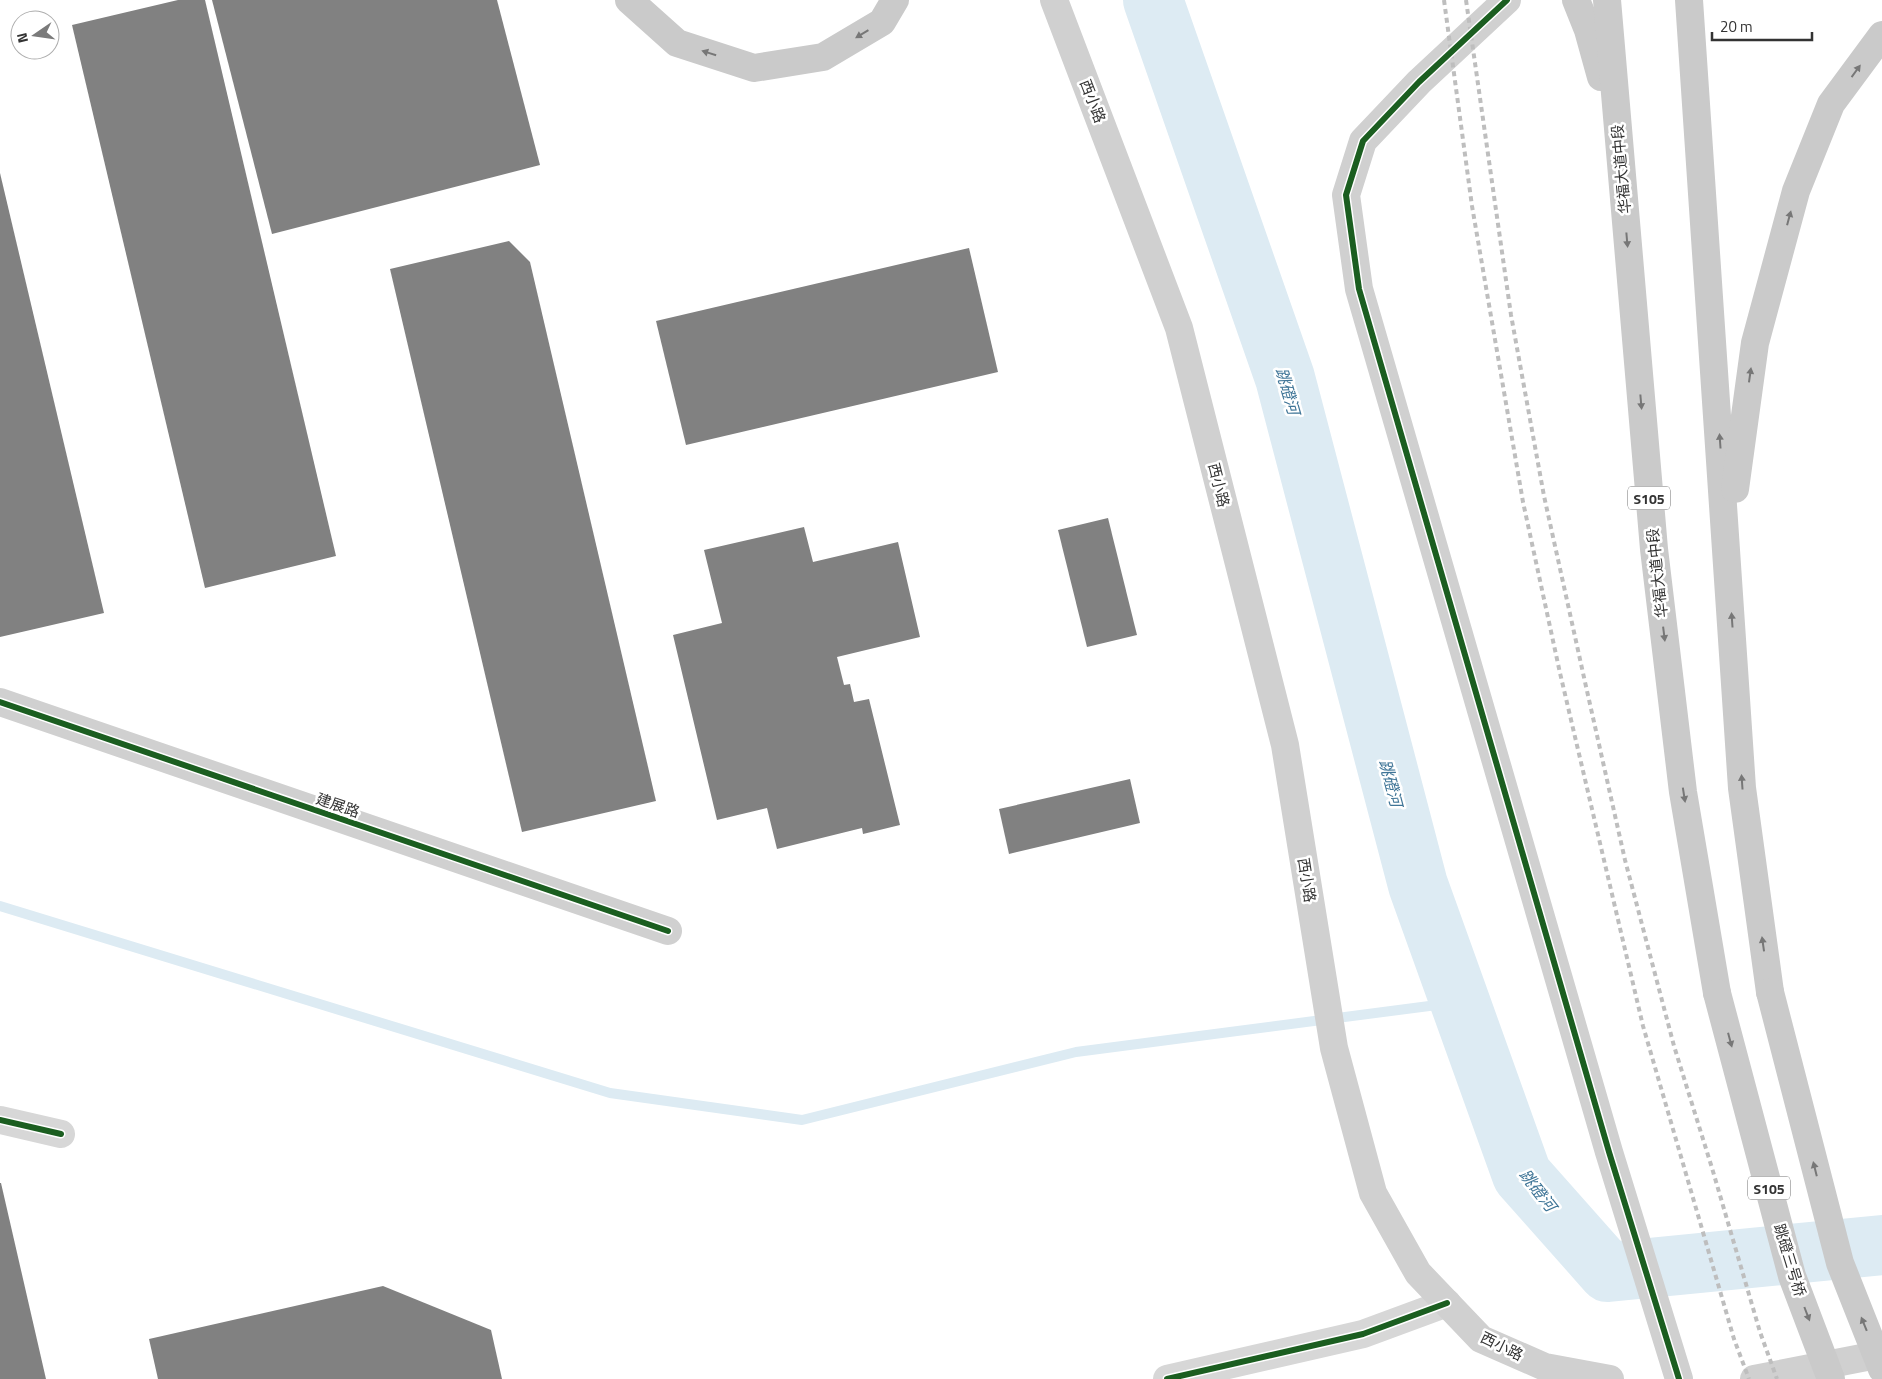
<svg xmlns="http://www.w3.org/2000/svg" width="1882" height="1379" font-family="'Titillium Web','Noto Sans SC',sans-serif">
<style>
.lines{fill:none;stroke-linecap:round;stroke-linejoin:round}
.stream{stroke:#ddebf3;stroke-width:10}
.river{stroke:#ddebf3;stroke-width:60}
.building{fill:#818181}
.street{stroke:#d7d7d7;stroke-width:28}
.secondary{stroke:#d0d0d0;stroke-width:28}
.primary{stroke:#cacaca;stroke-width:28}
.rail{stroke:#bebebe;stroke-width:4;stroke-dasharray:5 4;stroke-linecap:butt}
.primary-bridge{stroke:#cacaca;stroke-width:28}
.cycleway-casing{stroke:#fff;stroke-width:9}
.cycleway{stroke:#1b5e20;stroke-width:6}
.oneway{fill:#777}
.labels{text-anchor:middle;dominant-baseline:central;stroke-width:5;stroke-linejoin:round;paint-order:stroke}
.shield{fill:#fff;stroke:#707070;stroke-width:1}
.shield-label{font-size:14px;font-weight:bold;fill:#333}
.street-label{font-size:15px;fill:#333;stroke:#fff}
.water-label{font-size:16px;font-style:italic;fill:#3f7597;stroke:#fff}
</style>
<rect width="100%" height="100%" fill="#fff"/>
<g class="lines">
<path class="stream" d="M0,906L610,1093L802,1120L1076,1052L1460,1002"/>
<path class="river" d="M1153,0L1285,378L1418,885L1460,1002L1522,1175L1608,1272L1882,1245"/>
</g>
<g class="building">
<path d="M178,0H205L336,556L205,588L72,25Z"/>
<path d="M212,0H497L540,165L272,234Z"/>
<path d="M0,173L104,613L0,637Z"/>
<path d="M509,241L530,262L656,801L522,832L390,269Z"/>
<path d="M969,248L998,372L686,445L656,321Z"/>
<path d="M1108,518L1137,635L1087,647L1058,530Z"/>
<path d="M804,527L813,562L898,542L920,637L837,657L844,685L850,684L854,702L869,699L900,825L863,834L862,828L777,849L767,808L717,820L673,635L722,623L704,550Z"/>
<path d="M1130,779L1140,823L1009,854L999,809Z"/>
<path d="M0,1183H1L46,1379H0Z"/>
<path d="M383,1286L491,1330L502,1379H158L149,1339Z"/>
</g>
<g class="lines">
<g class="street">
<path d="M0,1120L61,1134"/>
<path d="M1167,1379L1363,1334L1447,1303"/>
</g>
<g class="secondary">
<path d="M1054,0L1179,328L1285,745L1334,1048L1373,1193L1418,1273L1481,1339L1545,1367L1610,1379"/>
<path d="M1507,0L1419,82L1363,141L1346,195L1359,289L1609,1152L1679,1379"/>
<path d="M0,702L668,931"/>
<path d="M1754,1379L1882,1354"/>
</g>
<g class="primary">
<path d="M629,0L677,43L754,68L823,57L882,22L895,0"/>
<path d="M1576,0L1588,30L1601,77"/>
<path d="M1607,0L1654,549L1683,792L1717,993"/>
<path d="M1689,0L1742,788L1770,992"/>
<path d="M1735,489L1755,343L1796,191L1831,104L1882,35"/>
</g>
<g class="rail">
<path d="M1444,0L1472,206L1523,502L1560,673L1643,1026L1734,1339L1749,1379"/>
<path d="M1466,0L1511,315L1544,496L1585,682L1625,860L1674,1046L1712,1168L1760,1332L1777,1379"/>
</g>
<g class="primary-bridge">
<path d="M1770,992L1840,1263L1882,1369"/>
<path d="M1717,993L1792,1276L1831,1379"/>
</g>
<defs>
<g id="cycleway">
<path d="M1507,0L1419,82L1363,141L1346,195L1359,289L1609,1152L1679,1379"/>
<path d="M0,702L668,931"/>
<path d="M0,1120L61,1134"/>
<path d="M1167,1379L1363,1334L1447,1303"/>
</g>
</defs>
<use href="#cycleway" class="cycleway-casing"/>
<use href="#cycleway" class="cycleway"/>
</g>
<defs><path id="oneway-solid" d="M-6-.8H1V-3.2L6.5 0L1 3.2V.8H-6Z" transform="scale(1.25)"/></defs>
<g class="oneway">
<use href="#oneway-solid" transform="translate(862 34) rotate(149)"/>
<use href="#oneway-solid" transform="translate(709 53) rotate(-162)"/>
<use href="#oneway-solid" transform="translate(1856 71) rotate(-54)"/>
<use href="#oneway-solid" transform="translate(1789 218) rotate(-75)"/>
<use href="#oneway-solid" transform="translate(1627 240) rotate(85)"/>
<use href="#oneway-solid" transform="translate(1750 375) rotate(-82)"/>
<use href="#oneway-solid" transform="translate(1641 402) rotate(85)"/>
<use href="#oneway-solid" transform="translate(1720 441) rotate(-94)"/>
<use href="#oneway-solid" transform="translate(1732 620) rotate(-94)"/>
<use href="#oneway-solid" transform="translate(1664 634) rotate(83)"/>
<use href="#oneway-solid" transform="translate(1742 782) rotate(-94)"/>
<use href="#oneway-solid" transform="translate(1684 795) rotate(81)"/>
<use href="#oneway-solid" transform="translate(1763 944) rotate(-98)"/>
<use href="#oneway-solid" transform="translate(1730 1040) rotate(75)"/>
<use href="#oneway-solid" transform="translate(1815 1169) rotate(-104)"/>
<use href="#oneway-solid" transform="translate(1807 1314) rotate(69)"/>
<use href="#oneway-solid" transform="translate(1864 1324) rotate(-112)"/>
</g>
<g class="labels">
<g class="shield">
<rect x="1628" y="486.5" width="42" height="23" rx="4"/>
<rect x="1748" y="1176.5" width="42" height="23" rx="4"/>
</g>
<g class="shield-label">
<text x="1649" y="498">S105</text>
<text x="1769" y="1188">S105</text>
</g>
<g class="street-label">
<text transform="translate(1093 101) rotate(69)">西小路</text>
<text transform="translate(1621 169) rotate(-95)">华福大道中段</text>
<text transform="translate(1219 485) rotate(76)">西小路</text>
<text transform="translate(1657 573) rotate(-96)">华福大道中段</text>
<text transform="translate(338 805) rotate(19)">建展路</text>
<text transform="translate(1307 880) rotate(81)">西小路</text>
<text transform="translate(1790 1260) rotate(73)">跳磴三号桥</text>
<text transform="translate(1502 1346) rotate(26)">西小路</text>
</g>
<g class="water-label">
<text transform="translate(1288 391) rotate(74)">跳磴河</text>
<text transform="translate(1391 783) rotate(75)">跳磴河</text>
<text transform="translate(1538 1190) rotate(52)">跳磴河</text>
</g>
</g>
<g transform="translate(35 35) rotate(257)"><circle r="24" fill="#ffffff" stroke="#adadad"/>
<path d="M0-4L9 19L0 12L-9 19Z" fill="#7a7a7a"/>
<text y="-8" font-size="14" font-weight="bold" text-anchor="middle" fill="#333333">N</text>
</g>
<path d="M1712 32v8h100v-8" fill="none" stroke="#333333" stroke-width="2.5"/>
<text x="1720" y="32" font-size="15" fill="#333333" stroke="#ffffff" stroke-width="4" paint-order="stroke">20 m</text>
</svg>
